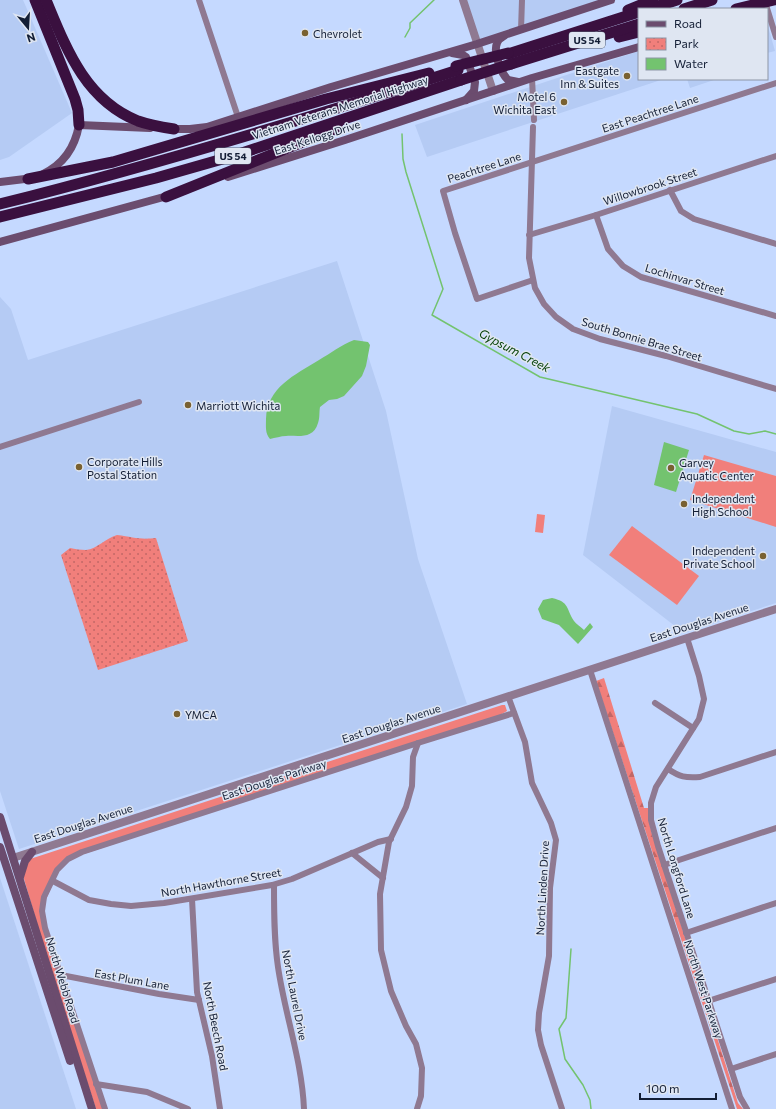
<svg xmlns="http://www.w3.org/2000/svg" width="776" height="1109" font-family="Commissioner,sans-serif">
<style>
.built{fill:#b5cbf4}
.grass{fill:#f17f7b}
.forest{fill:url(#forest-firs)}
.park{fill:url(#park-dots)}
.water{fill:#73c36f}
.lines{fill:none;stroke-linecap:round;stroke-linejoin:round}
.stream{stroke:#73c36f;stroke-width:1.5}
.minor{stroke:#8f7991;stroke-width:6}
.tertiary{stroke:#8f7991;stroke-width:8}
.secondary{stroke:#6b4c6e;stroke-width:8}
.motorway{stroke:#3a103f;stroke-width:11}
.motorway-bridge{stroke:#3a103f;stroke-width:11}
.poi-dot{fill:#796131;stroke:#dfe6f2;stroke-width:1.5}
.labels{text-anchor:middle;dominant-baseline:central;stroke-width:3;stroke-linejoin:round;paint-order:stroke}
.shield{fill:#dfe6f2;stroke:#505a6e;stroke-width:1}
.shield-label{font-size:10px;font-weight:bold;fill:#131e35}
.poi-label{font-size:11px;fill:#131e35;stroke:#dfe6f2;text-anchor:start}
.street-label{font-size:11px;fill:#131e35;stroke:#dfe6f2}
.water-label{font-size:12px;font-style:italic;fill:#09430a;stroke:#dfe6f2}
</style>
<defs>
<pattern id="forest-firs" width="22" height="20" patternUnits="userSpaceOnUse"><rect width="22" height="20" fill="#f17f7b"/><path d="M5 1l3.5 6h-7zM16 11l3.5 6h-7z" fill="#c26766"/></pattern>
<pattern id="park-dots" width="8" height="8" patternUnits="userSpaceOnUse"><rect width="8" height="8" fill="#f17f7b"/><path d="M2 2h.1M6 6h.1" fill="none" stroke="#c26766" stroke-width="1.8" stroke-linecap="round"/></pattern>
</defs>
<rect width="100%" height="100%" fill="#c5d9ff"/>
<g class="built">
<path d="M0,0H23L72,113L9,157L0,160Z"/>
<path d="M462,0H604L476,42Z"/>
<path d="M767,23L775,51L767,53Z"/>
<path d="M639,51V79H664L427,157L415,125Z"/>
<path d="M687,79H717L690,88Z"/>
<path d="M337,261L386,411L418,559L467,704L19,849L0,791V297L11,309L28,360Z"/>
<path d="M612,406L776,452V603L684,633L583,555Z"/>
<path d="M0,878L76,1109H0Z"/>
</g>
<g class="grass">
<path d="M704,455L776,476V527L690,500Z"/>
<path d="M537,514L545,515L543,533L535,532Z"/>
<path d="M632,526L699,576L677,605L609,555Z"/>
<path d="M502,705H505L507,711L500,715L63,861L40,913L103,1109H96L51,971L24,879L23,872L30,859Z"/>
</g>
<path class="forest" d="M604,678L644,808H648L649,822L652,834L738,1103L743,1109H737L596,681Z"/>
<path class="park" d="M117,535C133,537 140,540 156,538L188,641L98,670L61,555L70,548C75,549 81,550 86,550C97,549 106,538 117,535Z"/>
<g class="water">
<path d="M354,340L368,342L370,345L366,366L362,376L344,396L337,399L329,400L320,407C319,412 320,418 318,423C313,440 298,435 286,436C281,436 275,438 270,439C265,433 266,427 266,419C267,387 295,375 319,360C331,353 341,345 354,340Z"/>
<path d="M664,442L689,450L676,492L654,485Z"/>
<path d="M552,598C570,602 566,609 574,621C576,624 581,627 584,630L590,623L593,627L578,644L559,625L542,619L538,609L543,600Z"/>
</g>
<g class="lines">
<g class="stream">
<path d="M405,37L410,28V23L434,0"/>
<path d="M402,134L403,159L406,172L443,289L432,315L540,377L697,414L734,431L749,434L765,431L776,434"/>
<path d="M571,949L566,1018L559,1029L565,1059L583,1085L590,1100L591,1109"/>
</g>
<g class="minor">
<path d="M199,0L238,117"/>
<path d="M766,5L776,37"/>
<path d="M521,30L522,0"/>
<path d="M532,78L534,120"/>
<path d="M533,127L529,258L535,288L544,304L556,317L573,329L600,339L666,356L776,389"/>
<path d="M670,190L681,211L694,219L776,244"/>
<path d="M596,215L608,249L623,266L641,277L776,316"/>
<path d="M529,235L596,215L776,156"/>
<path d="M533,280L477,299L455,233L443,191L776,83"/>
<path d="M0,447L139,402"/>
<path d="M687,638L699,676L704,699L699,719L656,787L651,803V820L658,846L731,1069L740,1097L747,1109"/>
<path d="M590,670L732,1109"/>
<path d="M508,696L525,742L532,783L551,823L556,840L550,888L549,956L539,1013L538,1030L541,1045L562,1109"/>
<path d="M655,703L693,728"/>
<path d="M668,769C680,777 685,778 700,777L776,752"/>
<path d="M352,853L383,878"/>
<path d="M664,865L776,828"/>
<path d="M53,881L89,900L111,904L131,906L164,903L272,885L292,879L378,842L391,839"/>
<path d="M274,885C274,913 274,940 278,967C285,1015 302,1061 304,1109"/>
<path d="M192,899L197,992L212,1056L220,1109"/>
<path d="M686,933L776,903"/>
<path d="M61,975L159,994L199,1000"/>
<path d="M708,1001L776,979"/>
<path d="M731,1069L776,1054"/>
<path d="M96,1084L147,1092L188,1109"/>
<path d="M105,1109L45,928L42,911L44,897L57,870L68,859L82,852L418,743L514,713"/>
<path d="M417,1109L421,1096L422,1068L416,1044L406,1026L391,991L381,950L380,894L389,842L406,807L412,786L413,757L418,743"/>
</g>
<g class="tertiary">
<path d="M463,0L493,91"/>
<path d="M13,858L776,609"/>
</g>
<g class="secondary">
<path d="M504,36C501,38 498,39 497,43C493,53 501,73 508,80L518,82"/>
<path d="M452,53L463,55L466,57L475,82L474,91L466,100"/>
<path d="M169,129H190L207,127L331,87L477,44L611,0"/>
<path d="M43,174C64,164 75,147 79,125L150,128"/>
<path d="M228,177L345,140L532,78L639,47"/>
<path d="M0,182L33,178"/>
<path d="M0,242L171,195"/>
<path d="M0,817L92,1109"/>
<path d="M0,847L70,1061"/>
<path d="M20,877L25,861L32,852"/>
</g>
<g class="motorway">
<path d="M35,0L75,99L78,110L79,125"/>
<path d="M46,0C66,48 85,100 138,121C149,125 161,127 174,129"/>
<path d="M649,9L677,0"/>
<path d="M684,9L712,0"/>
<path d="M736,9L774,0"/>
<path d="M628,10L653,0"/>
<path d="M619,37L639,32"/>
<path d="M508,54L639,12"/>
<path d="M511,64L639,24"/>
<path d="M28,179L113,162L326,99L429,73"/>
<path d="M166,197L338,128"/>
<path d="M0,204C155,165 306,119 458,70"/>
<path d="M0,217L156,178L233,156L461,80"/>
</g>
<g class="motorway-bridge">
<path d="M456,66L508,53"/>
<path d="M461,80L511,64"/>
</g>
</g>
<g class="poi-dot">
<circle cx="305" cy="33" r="4"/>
<circle cx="627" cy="76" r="4"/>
<circle cx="564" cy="102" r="4"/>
<circle cx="188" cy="405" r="4"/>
<circle cx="79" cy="467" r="4"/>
<circle cx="671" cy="468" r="4"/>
<circle cx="684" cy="504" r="4"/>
<circle cx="763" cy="556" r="4"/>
<circle cx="177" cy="714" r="4"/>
</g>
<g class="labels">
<g class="shield">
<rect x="569" y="32" width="36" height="16" rx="3"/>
<rect x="215" y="148" width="36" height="16" rx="3"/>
</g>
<g class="shield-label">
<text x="587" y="40">US 54</text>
<text x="233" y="156">US 54</text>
</g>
<g class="poi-label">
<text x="313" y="33">Chevrolet</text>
<text x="619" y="70" text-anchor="end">Eastgate<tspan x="619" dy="13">Inn &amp; Suites</tspan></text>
<text x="556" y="96" text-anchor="end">Motel 6<tspan x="556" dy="13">Wichita East</tspan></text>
<text x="196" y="405">Marriott Wichita</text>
<text x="87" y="461">Corporate Hills<tspan x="87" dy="13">Postal Station</tspan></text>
<text x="679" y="462">Garvey<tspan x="679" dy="13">Aquatic Center</tspan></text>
<text x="692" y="498">Independent<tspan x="692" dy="13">High School</tspan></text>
<text x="755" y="550" text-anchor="end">Independent<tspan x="755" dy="13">Private School</tspan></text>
<text x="185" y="714">YMCA</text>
</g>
<g class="street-label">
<text transform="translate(340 107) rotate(-18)">Vietnam Veterans Memorial Highway</text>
<text transform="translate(650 113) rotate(-18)">East Peachtree Lane</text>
<text transform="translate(317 137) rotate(-18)">East Kellogg Drive</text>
<text transform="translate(484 167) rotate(-18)">Peachtree Lane</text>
<text transform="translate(650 186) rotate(-18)">Willowbrook Street</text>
<text transform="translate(685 279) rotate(17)">Lochinvar Street</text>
<text transform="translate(642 339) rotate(17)">South Bonnie Brae Street</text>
<text transform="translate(699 622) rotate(-18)">East Douglas Avenue</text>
<text transform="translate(391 723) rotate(-18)">East Douglas Avenue</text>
<text transform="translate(274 779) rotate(-18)">East Douglas Parkway</text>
<text transform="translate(83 823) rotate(-18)">East Douglas Avenue</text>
<text transform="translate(677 868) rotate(73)">North Longford Lane</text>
<text transform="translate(221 882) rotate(-10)">North Hawthorne Street</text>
<text transform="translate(542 888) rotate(-87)">North Linden Drive</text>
<text transform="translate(132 979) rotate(10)">East Plum Lane</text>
<text transform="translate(63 980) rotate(73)">North Webb Road</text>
<text transform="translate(704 989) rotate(72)">North West Parkway</text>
<text transform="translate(295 995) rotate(79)">North Laurel Drive</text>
<text transform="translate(216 1026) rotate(79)">North Beech Road</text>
</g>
<g class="water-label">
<text transform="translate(515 350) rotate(28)">Gypsum Creek</text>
</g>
</g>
<rect x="638" y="8" width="130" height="72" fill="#dfe6f2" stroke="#8d96a6"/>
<rect x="646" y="21" width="20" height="6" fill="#6b4c6e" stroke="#8d96a6"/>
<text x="674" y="28" font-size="12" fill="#131e35">Road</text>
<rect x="646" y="38" width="20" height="12" fill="url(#park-dots)" stroke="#8d96a6"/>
<text x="674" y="48" font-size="12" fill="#131e35">Park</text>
<rect x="646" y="58" width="20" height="12" fill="#73c36f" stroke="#8d96a6"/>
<text x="674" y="68" font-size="12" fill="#131e35">Water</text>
<g transform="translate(28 28) rotate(162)" stroke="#dfe6f2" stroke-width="3" paint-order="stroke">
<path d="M0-3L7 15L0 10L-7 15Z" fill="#131e35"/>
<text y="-6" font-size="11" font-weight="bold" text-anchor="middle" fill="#131e35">N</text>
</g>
<path d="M640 1093v6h76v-6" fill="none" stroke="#131e35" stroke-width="2"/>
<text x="646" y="1093" font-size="12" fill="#131e35" stroke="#dfe6f2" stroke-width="3" paint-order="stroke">100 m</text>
</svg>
